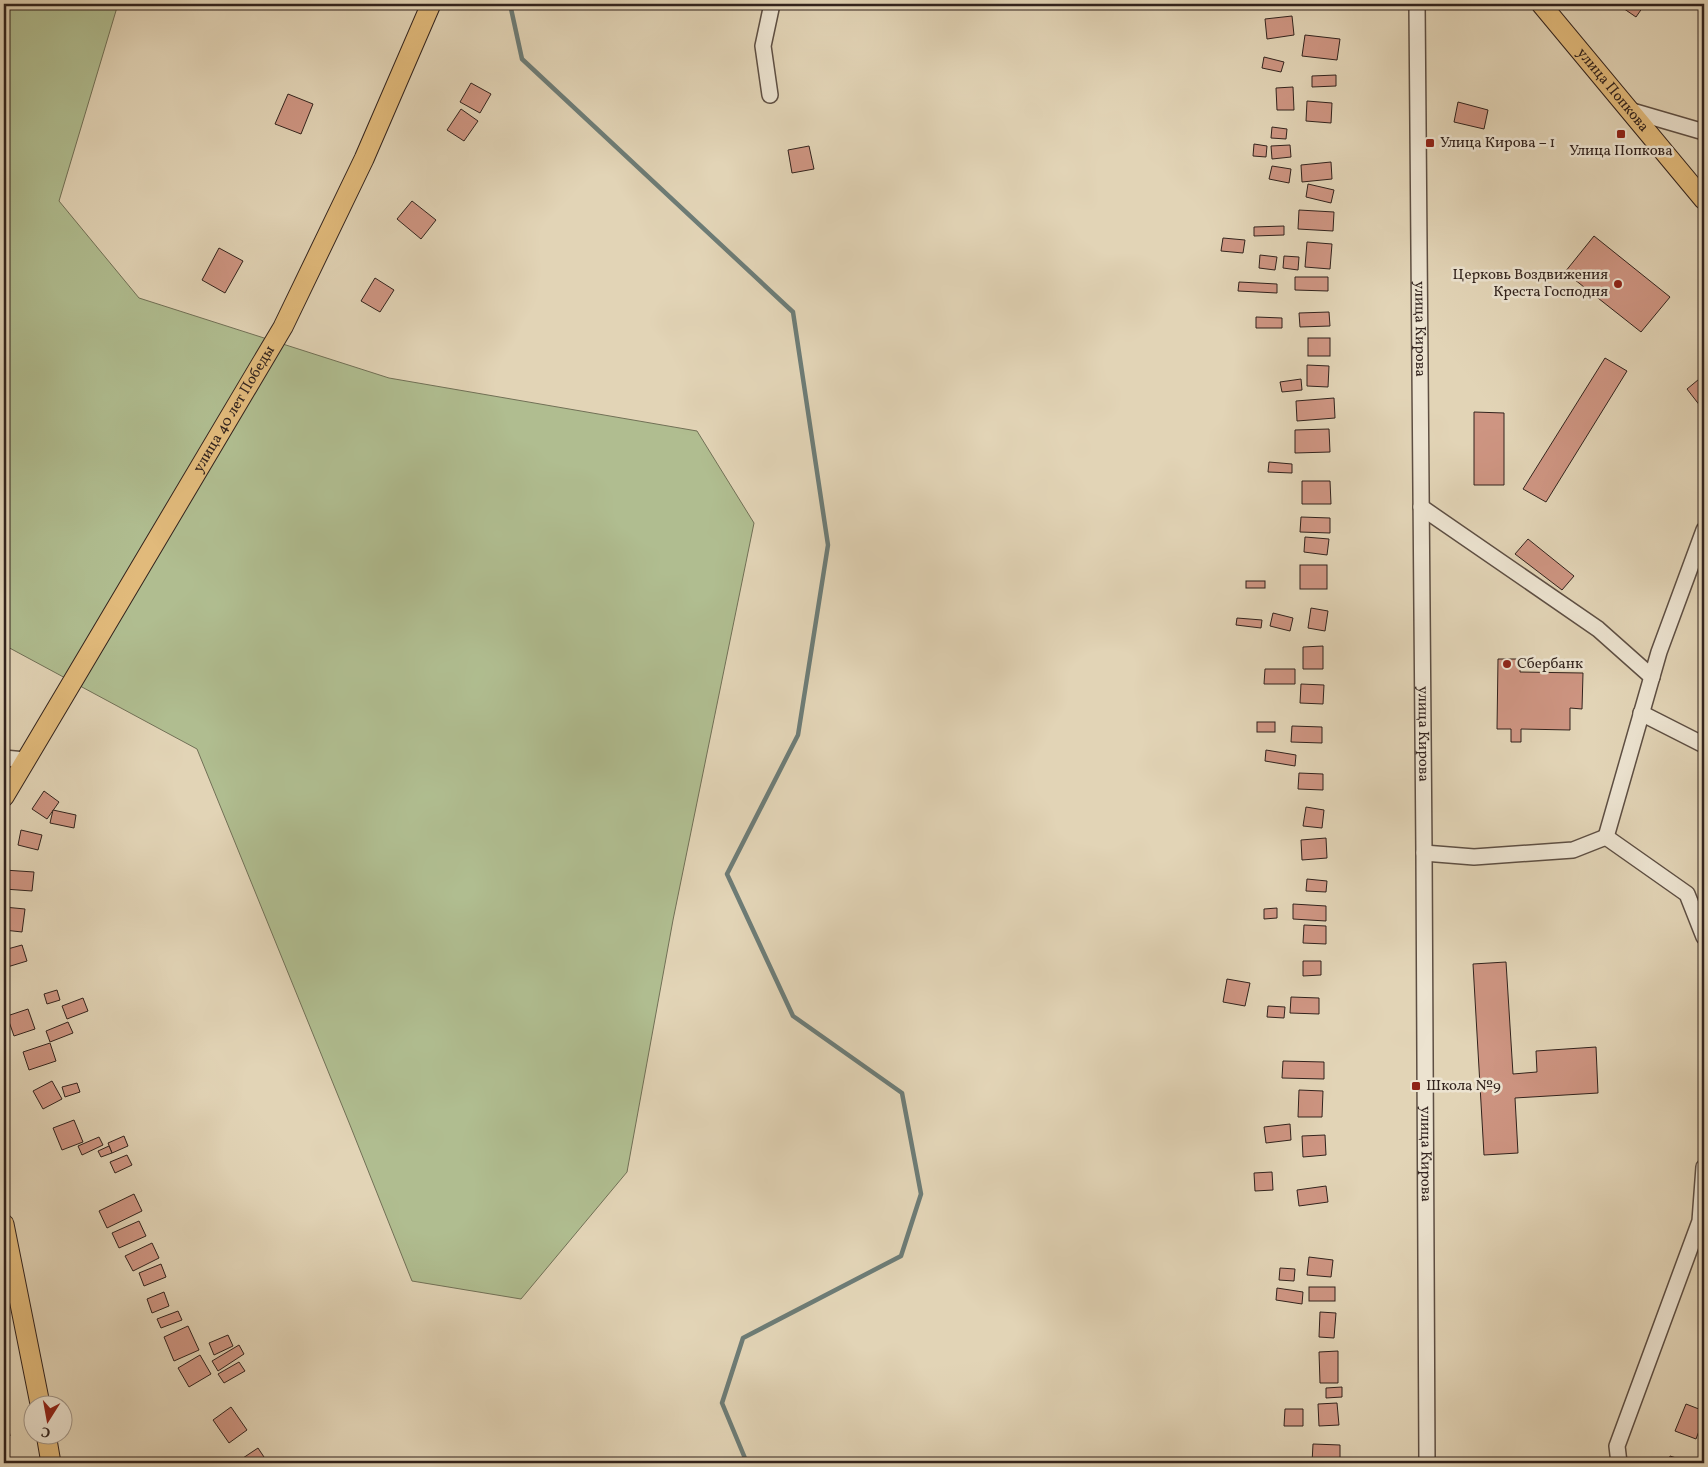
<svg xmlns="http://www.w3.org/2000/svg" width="1708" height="1467" font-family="Vollkorn,serif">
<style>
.green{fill:#b0bd90;stroke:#717056}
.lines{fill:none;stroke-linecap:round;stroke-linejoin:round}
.stream{stroke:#6d7c76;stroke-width:4.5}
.building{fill:#ce9582;stroke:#32231d}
.minor-casing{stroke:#5e4f43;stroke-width:18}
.major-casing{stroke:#32231d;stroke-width:21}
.minor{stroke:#ece3d0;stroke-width:15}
.major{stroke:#e1ba7b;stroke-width:19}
.poi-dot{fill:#8f2418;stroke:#ece3d0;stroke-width:2}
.labels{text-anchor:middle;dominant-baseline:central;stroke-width:5;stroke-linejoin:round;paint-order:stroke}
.street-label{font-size:15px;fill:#32231d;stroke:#ece3d0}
.poi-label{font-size:15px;fill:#32231d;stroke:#ece3d0;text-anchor:start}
</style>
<rect width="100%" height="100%" fill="#e2d4b6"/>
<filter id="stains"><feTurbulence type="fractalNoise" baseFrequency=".004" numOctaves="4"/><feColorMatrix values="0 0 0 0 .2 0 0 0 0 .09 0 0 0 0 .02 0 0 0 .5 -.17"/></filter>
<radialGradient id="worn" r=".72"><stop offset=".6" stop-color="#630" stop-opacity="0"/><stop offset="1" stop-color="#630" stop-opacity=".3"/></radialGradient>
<path class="green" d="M4,4H118L59,201L139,298L389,378L697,431L754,523L673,920L627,1172L521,1299L412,1281L350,1125L197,749L4,645Z"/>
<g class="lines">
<path class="stream" d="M510,4L522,59L793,312L828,545L798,735L727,874L793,1016L902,1093L921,1194L901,1256L743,1338L722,1403L747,1463"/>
</g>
<g class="building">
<path d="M346,4H361L360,7Z"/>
<path d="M1617,4H1645L1636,17Z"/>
<path d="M1292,16L1294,35L1267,39L1265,19Z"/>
<path d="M1305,35L1340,39L1337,60L1302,56Z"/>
<path d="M1264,57L1284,62L1281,72L1262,68Z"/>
<path d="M1336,75V86L1312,87V76Z"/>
<path d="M471,83L491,94L480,113L460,102Z"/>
<path d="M1293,87L1294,110H1277L1276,88Z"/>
<path d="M288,94L313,104L301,134L275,124Z"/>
<path d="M1307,101L1332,103L1331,123L1306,121Z"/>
<path d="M1458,102L1488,110L1484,129L1454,122Z"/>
<path d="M461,109L478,121L464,141L447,130Z"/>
<path d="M1272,127L1287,129L1286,139L1271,138Z"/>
<path d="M1254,144L1267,146L1266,157L1253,156Z"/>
<path d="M1290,145L1291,157L1272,159L1271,146Z"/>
<path d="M809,146L814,169L792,173L788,150Z"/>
<path d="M1331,162L1332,179L1302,182L1301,165Z"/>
<path d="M1272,166L1291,169L1289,183L1269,179Z"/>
<path d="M1308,184L1334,190L1331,203L1306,197Z"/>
<path d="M412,201L436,220L421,239L397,219Z"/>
<path d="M1299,210L1334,212L1333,231L1298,229Z"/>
<path d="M1284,226V235L1254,236V227Z"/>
<path d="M1594,236L1670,297L1641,332L1565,272Z"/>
<path d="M1223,238L1245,240L1243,253L1221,251Z"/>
<path d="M1307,242L1332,244L1330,269L1305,267Z"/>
<path d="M219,248L243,261L225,293L202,280Z"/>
<path d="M1260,255L1277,257L1275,270L1259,268Z"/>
<path d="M1284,256L1299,257L1298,270L1283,268Z"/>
<path d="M1295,277H1328V291L1295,290Z"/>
<path d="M375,278L394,290L380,312L361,301Z"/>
<path d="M1239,282L1277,284V293L1238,291Z"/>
<path d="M1329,312L1330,326L1300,327L1299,313Z"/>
<path d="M1256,317L1282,318V328H1256Z"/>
<rect x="1308" y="338" width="22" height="18"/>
<path d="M1605,358L1627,371L1546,502L1523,489Z"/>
<path d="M1307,365L1329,366L1328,387L1307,386Z"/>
<path d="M1704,375V411L1687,389Z"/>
<path d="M1301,379L1302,390L1282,392L1280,382Z"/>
<path d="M1334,398L1335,418L1297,421L1296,401Z"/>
<path d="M1474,412L1504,413V485H1474Z"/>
<path d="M1329,429L1330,452L1295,453V430Z"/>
<path d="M1269,462L1292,464V473L1268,472Z"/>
<path d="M1302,481H1330L1331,504H1302Z"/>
<path d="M1301,517L1330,518V533L1300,532Z"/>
<path d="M1305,537L1329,539L1327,555L1304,552Z"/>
<path d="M1528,539L1574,576L1562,590L1515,554Z"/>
<rect x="1300" y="565" width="27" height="24"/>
<rect x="1246" y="581" width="19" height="7"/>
<path d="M1311,608L1328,611L1325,631L1308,628Z"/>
<path d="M1273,613L1293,618L1290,631L1270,626Z"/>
<path d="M1237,618L1262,620L1261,628L1236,625Z"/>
<path d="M1323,646V669H1303V647Z"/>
<path d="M1498,659H1521L1520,672L1583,673L1582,709L1570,708V730L1521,729V742H1511V729H1497Z"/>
<path d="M1265,669H1295V684H1264Z"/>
<path d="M1301,684L1324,685L1323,704L1300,703Z"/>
<rect x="1257" y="722" width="18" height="10"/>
<path d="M1292,726L1322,727V743L1291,742Z"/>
<path d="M1266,750L1296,755L1295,766L1265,761Z"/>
<path d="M1299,773L1323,774V790L1298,789Z"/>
<path d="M44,791L59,802L47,819L32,809Z"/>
<path d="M1306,807L1324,810L1322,828L1303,826Z"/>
<path d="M53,810L76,815L74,828L50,823Z"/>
<path d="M21,830L42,835L38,850L18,845Z"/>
<path d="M1326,838L1327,858L1302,860L1301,840Z"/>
<path d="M4,870L34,872L32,891L4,889Z"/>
<path d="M1307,879L1327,881L1326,892L1306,891Z"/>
<path d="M1293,904L1326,906V921L1293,919Z"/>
<path d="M4,907L25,909L22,932L4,930Z"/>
<path d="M1277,908V918L1264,919V909Z"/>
<path d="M1304,925L1326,926V944L1303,943Z"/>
<path d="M22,945L27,961L4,968V950Z"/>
<path d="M1303,961H1321V975L1303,976Z"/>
<path d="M1506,962L1513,1074L1537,1072L1536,1051L1596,1047L1598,1093L1515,1098L1518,1153L1484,1155L1473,964Z"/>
<path d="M1227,979L1250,983L1245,1006L1223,1002Z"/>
<path d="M57,990L60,1000L47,1004L44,994Z"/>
<path d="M1291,997L1319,998V1014L1290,1013Z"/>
<path d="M83,998L88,1011L67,1019L62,1006Z"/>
<path d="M1268,1006L1285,1007L1284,1018L1267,1017Z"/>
<path d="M28,1009L35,1029L14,1036L7,1016Z"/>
<path d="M68,1022L73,1033L50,1042L46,1031Z"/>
<path d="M50,1043L56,1061L29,1070L23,1052Z"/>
<path d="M1283,1061L1324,1062V1079L1282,1078Z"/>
<path d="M52,1081L62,1099L43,1109L33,1091Z"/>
<path d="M77,1083L80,1092L65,1097L62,1087Z"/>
<path d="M1299,1090L1323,1091L1322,1117H1298Z"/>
<path d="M74,1120L83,1142L62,1150L53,1128Z"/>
<path d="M1290,1124L1291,1140L1266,1143L1264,1127Z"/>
<path d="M1325,1135L1326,1155L1303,1157L1302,1136Z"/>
<path d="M124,1136L128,1146L112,1153L108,1143Z"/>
<path d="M99,1137L103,1145L82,1155L78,1146Z"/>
<path d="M109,1146L112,1153L101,1157L98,1151Z"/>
<path d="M127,1155L132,1165L115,1173L110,1162Z"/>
<path d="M1272,1172L1273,1190L1255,1191L1254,1173Z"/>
<path d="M1326,1186L1328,1202L1299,1206L1297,1190Z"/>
<path d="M134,1194L142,1211L107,1228L99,1211Z"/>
<path d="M139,1221L146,1236L119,1248L112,1233Z"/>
<path d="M152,1243L159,1258L133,1271L125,1256Z"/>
<path d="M1309,1257L1333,1260L1331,1277L1307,1275Z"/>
<path d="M161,1264L166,1277L144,1286L139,1273Z"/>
<path d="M1280,1268L1295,1269L1294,1281L1279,1280Z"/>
<rect x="1309" y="1287" width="26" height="14"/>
<path d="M1277,1288L1303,1292L1302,1304L1276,1300Z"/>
<path d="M164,1292L169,1306L152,1313L147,1299Z"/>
<path d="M178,1311L182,1320L161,1328L157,1319Z"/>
<path d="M1320,1312L1336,1313L1334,1338L1319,1337Z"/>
<path d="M188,1326L199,1350L174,1361L164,1337Z"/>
<path d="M228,1335L233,1346L214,1355L209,1343Z"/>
<path d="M239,1345L244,1354L218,1371L212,1361Z"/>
<path d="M1338,1351V1383H1320L1319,1352Z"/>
<path d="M200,1355L211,1374L189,1387L178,1368Z"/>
<path d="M239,1362L245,1371L224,1383L218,1374Z"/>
<path d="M1342,1387V1397L1326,1398V1388Z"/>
<path d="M1337,1403L1339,1425L1319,1426L1318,1404Z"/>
<path d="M1686,1404L1704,1411V1418L1696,1439L1675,1431Z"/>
<path d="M231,1407L247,1430L229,1443L213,1420Z"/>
<path d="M1285,1409H1303V1426H1284Z"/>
<path d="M4,1412H6L10,1436L4,1437Z"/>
<path d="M1313,1444L1340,1445V1463H1312Z"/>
<path d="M258,1448L264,1457L255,1463H246L243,1458Z"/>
<path d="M1670,1456L1692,1463H1668Z"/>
</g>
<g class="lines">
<defs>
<g id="minor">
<path id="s1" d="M1417,4L1424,853L1427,1463"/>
<path d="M770,95L763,46L772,4"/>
<path d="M1632,111L1704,132"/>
<path d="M1421,507L1598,629L1652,677"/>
<path d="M1641,713L1704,745"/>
<path d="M4,758L25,760"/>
<path d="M1606,837L1659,652L1704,530"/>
<path d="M1424,853L1474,857L1573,850L1606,837L1687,894L1704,937"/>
<path d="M1619,1463L1617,1446L1700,1221L1704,1167"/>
</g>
<g id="major">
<path id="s2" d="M1541,4L1704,200"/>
<path id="s3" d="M4,797L283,327L364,159L431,4"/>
<path d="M4,1224L40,1404"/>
<path d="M46,1434L51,1463"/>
</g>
</defs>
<use href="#minor" class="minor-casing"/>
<use href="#major" class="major-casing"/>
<use href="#minor" class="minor"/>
<use href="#major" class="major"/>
</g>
<g class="poi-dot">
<rect x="1616" y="129" width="10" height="10" rx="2.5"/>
<rect x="1425" y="138" width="10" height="10" rx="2.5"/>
<circle cx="1618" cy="284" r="5"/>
<circle cx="1507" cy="664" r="5"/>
<rect x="1411" y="1081" width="10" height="10" rx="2.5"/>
</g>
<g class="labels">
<g class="street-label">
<text stroke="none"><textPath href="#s2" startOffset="112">улица Попкова</textPath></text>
<text stroke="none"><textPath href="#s1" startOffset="325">улица Кирова</textPath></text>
<text stroke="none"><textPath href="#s3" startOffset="451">улица 40 лет Победы</textPath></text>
<text stroke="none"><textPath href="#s1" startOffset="730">улица Кирова</textPath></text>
<text stroke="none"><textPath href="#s1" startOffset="1150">улица Кирова</textPath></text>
</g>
<g class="poi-label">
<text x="1440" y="143">Улица Кирова – 1</text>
<text x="1621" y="151" text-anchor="middle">Улица Попкова</text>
<text x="1608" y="275" text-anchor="end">Церковь Воздвижения<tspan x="1608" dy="17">Креста Господня</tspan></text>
<text x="1517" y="664">Сбербанк</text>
<text x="1426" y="1086">Школа №9</text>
</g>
</g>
<rect width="1708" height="1467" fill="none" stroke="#e2d4b6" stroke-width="20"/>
<rect x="5" y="5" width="1698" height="1457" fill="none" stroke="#32231d" stroke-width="2.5"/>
<rect x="10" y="10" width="1688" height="1447" fill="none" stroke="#32231d"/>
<g transform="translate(48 1420) rotate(191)"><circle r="24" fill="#ece3d0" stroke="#a29688"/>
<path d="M0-4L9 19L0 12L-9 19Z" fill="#8f2418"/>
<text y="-8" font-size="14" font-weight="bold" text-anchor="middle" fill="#32231d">С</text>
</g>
<rect width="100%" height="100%" filter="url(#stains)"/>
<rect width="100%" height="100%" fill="url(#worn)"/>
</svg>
